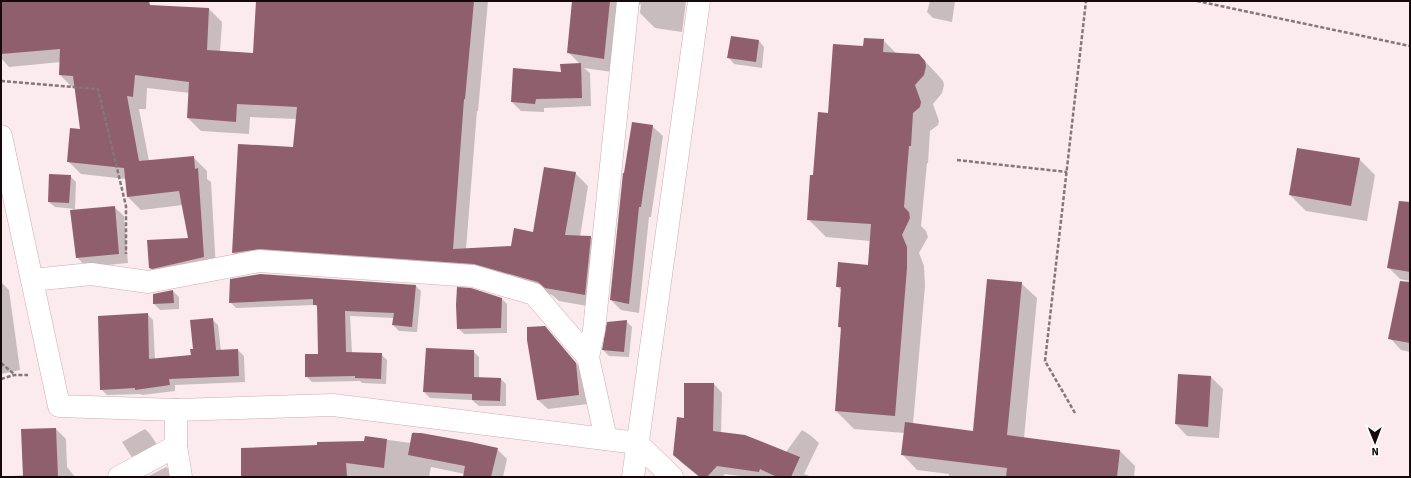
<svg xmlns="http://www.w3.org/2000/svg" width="1411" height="478" font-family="'Source Sans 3',sans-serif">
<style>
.shadow{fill:#0003}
.building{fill:#905f6d}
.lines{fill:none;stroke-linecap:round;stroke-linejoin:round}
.street-casing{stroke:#cfaab4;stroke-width:23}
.primary-casing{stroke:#cfaab4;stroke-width:23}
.path{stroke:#84767a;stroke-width:2.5;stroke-dasharray:4 2;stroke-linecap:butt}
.street{stroke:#fff;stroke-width:22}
.primary{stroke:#fff;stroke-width:22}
</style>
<rect width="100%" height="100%" fill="#fbebef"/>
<g class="shadow">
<path d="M1,1H46L209,9L222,22L220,52L254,54L257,1H488L478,111H477L466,249L512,247L534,233L575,173L588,186L580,237H591L604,250L598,308L559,301L552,295L488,276L246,266L233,253L239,145L294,148L297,119L250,117L249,134L201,131L188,118L190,93L147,88L146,109H139L149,161L194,158L207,171V179L211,182L216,270L163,281L150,268L189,239L183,205L141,210L128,197L126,179L81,174L68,161L81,130L76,88H73L60,75L61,62L9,67L1,58Z"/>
<path d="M573,1H686L682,32L655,28L640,13L641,4L638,5L619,73L584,68L590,73L591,106L544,108V112L521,111L512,102L562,73L580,64L568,52Z"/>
<path d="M930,1H955L952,22L933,18L927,12Z"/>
<path d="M883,40L897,54L919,55L937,74L943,81L944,85L942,93L933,104L939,121L938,125L930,131L928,163H927L921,226L926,231L928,237L919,253L924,266L925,286L913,424L974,432L1021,283L1037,298L1024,438L1120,451L1135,466L1134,477H949V474L917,470L902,454L905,433L854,429L836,411L842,330L839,327L842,291L837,286L868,266L870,241L826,237L808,219L814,176L829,114L864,47Z"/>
<path d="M759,41L764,47L762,68L734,64L729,58Z"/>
<path d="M652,126L663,136L651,217H649L639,313L621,310L611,300Z"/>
<path d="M1359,159L1375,175L1367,221L1306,211L1290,195Z"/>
<path d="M70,176L76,182L75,209L55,207L49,202Z"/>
<path d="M114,207L124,216L128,263L86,267L77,257Z"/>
<path d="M1410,240V281L1400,279L1388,267Z"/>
<path d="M1,275L2,283L9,290L20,370L1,374Z"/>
<path d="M416,286L421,291L417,332L399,331L393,325L394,318L350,316L352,353L381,354L387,360L386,384L362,383L360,381L312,382L306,376L319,354L318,308L315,305L236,308L230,302Z"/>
<path d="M173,291L179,297V309L160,310L154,304V295Z"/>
<path d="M501,298L507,304V333L464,334L458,328Z"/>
<path d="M147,314L153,320L155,360L192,356L212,319L218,325L221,351L238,350L244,356L245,382L175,385V391L142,395L140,394L107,395L101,389Z"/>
<path d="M626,321L632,327L629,357L609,356L603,350Z"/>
<path d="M1410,322V352L1401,350L1390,338Z"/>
<path d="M544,327L585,373L588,404L548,409L538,400Z"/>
<path d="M473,351L479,357V378H500L506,384V406H479L472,400L430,398L424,392Z"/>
<path d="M1179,375L1211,377L1223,389L1219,438L1187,436L1176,424Z"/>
<path d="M714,384L722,393L721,433L786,452L802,430L810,435L819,443L804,474L813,477H749L725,474L722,477H699L682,463L674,454L685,419Z"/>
<path d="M56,429L66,439L67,467L75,477H1L24,475Z"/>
<path d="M145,429L150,434L160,449L137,462L131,456L122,442Z"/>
<path d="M413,432L470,443L497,449L507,459L503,477H464L465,474L431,467L429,477H242L318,446L365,442L366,437L411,443Z"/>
<path d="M166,467L172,472L173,477H147Z"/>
</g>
<g class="building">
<path d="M1,1H149L150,5L209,8L207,50L253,53L256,1H474L465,99H464L453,249L511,246L514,228L533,232L544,167L576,172L565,235L591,236L585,295L545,288L538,282L474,264L260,249L232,253L238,144L293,147L297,107L237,104L236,122L187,118L189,82L135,75L133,97L127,96L139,161L194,156L195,169L198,168L204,257L174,264L152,269L149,268L147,240L188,238L179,191L127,197L124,168L67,162L70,128L80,129L73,76L59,75L60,49L1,54Z"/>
<path d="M572,1H610L604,59L567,53Z"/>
<path d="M731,36L759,40L756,62L727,58Z"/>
<path d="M864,38L884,39L883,52L919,54L925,61L926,66L924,75L915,85L921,102L920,107L913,113L911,146H909L904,207L909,212L910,218L902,235L907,247V268L895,416L835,411L841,327H838L841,287H836L838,262L868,265L871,224L807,220L810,175H813L818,112L828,113L833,44L863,46Z"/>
<path d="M581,63L582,98L536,99L535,104L511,102L513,68L561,72L560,64Z"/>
<path d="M632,122L653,125L641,207H639L629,304L610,300L623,173H624Z"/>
<path d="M1297,148L1360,158L1351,206L1289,195Z"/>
<path d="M49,174L71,175L69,203L48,202Z"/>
<path d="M1399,201L1410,202V272L1387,268Z"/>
<path d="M115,206L119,254L76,258L70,210Z"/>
<path d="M260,274L416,285L412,327L392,325L394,313L345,311L346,352L382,353L381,379L355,378V376L305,377V354H318L317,305H313V299L229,303L230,279Z"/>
<path d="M987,279L1022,282L1007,435L1120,450L1117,477H1006L1007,468L901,455L905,422L973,431Z"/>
<path d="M1400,281L1410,282V343L1388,339Z"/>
<path d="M457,287L471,288L502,298L501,328L457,329L456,305Z"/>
<path d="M173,290L174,303L153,304V294Z"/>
<path d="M148,313L149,359L191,355L190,349H193L190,320L213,318L216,350L238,349L239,376L169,379L170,385L135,390V388L100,390L98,316Z"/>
<path d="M627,320L624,352L602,350L607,322Z"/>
<path d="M545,326L576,363L579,395L537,400L527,340V327Z"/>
<path d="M426,348L474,350V377L501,378L500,401L472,400V394L423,392Z"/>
<path d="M1178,374L1211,376L1208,427L1175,424Z"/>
<path d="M684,383H714L713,431L745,435L800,457L791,477H777L760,469L759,472L717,466L707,477H700L673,455L677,417L684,418Z"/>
<path d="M56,428L58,477H23L21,429Z"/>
<path d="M412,433H421L471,442L498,448L491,477H463L465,466L408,455Z"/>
<path d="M365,436L387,439L384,468L346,463L347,477H241V448L317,445V442L364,441Z"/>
</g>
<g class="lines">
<defs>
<g id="street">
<path d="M1,136L59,406L176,410L333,405L637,443L672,477"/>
<path d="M32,280L91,274L148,282L259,261L473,276L534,294L588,357L606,439"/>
<path d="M588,357L594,330L628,1"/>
<path d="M176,410V446L181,477"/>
<path d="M119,477L176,446"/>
</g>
<path id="primary" d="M633,477L699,1"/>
</defs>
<use href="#street" class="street-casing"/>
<use href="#primary" class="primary-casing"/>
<g class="path">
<path d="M1197,1L1410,46"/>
<path d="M1,81L98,89L126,206V254"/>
<path d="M957,160L1067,172"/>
<path d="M1,363L14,374"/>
<path d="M1,379L14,375H28"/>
<path d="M1075,413L1045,361L1086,1"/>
</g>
<use href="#street" class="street"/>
<use href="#primary" class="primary"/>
</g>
<rect width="1411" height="478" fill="none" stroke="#15090c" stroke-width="4"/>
<g transform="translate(1375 442) rotate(179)" stroke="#ffffff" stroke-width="3" paint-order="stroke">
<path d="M0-3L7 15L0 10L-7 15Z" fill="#15090c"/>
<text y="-6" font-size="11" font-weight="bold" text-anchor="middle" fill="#15090c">N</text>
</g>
</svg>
